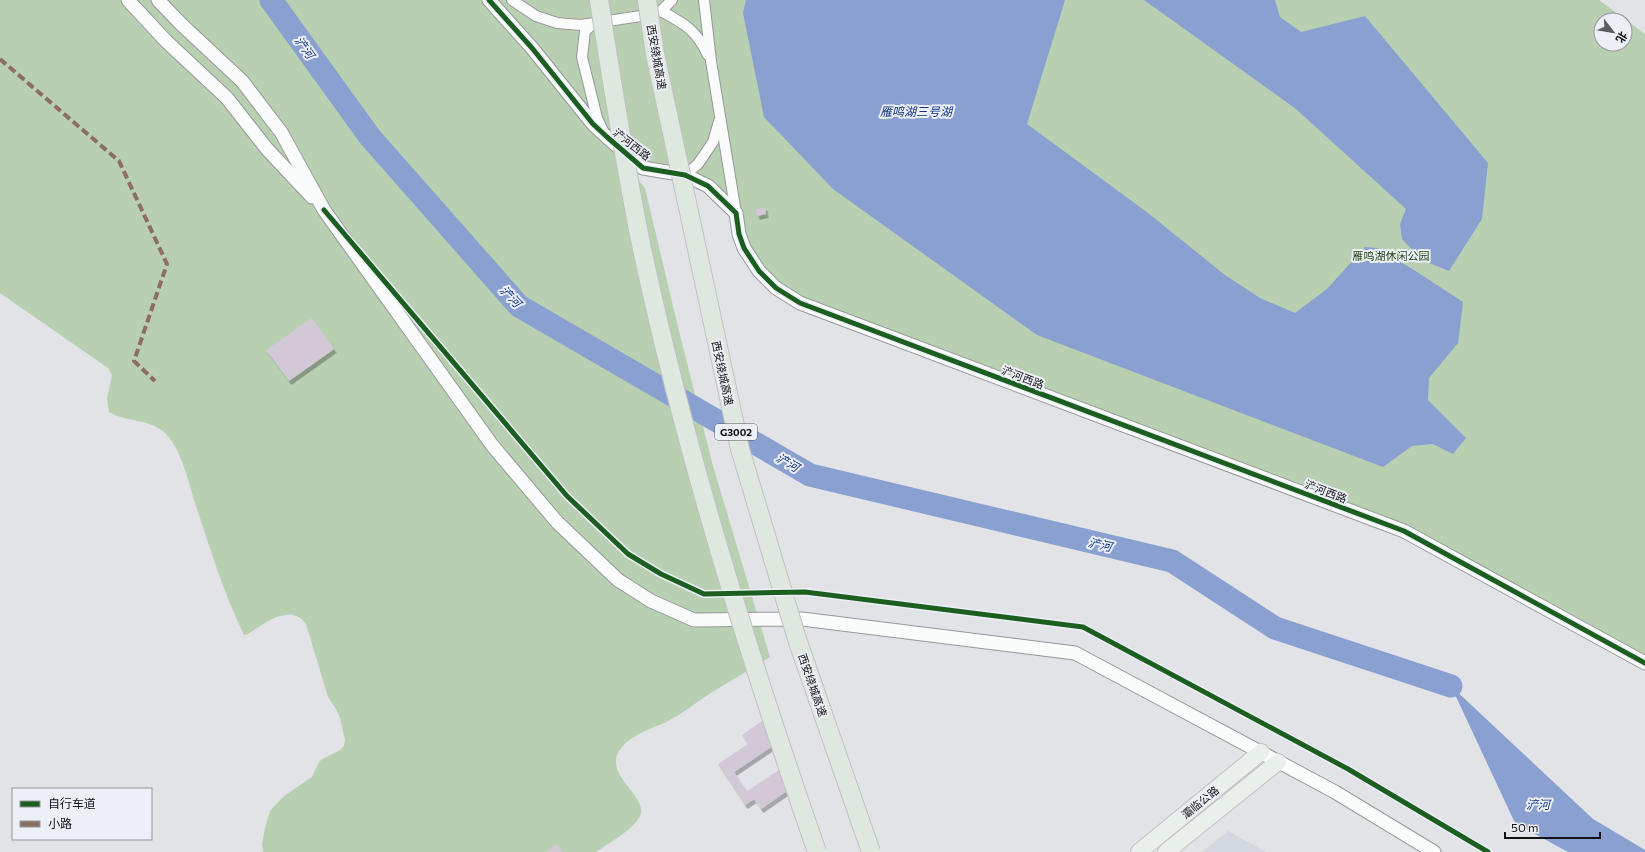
<svg xmlns="http://www.w3.org/2000/svg" width="1645" height="852" font-family="Commissioner,'Noto Sans SC',sans-serif">
<style>
.built{fill:#d2d7e0}
.green{fill:#b8cfb2;fill-rule:evenodd}
.water{fill:#89a0d1}
.lines{fill:none;stroke-linecap:round;stroke-linejoin:round}
.river{stroke:#89a0d1;stroke-width:23}
.building{fill:#d3c8d5;filter:url(#shadow)}
.minor-casing{stroke:#97989b;stroke-width:12}
.tertiary-casing{stroke:#97989b;stroke-width:15}
.primary-casing{stroke:#c1c1c3;stroke-width:18}
.minor{stroke:#fafbfb;stroke-width:10}
.tertiary{stroke:#fafbfb;stroke-width:13}
.primary{stroke:#e9efea;stroke-width:16}
.motorway-bridge-casing{stroke:#c1c1c3;stroke-width:20;stroke-linecap:butt}
.motorway-bridge{stroke:#dee8de;stroke-width:18}
.quiet{stroke:#8d6e63;stroke-width:4;stroke-dasharray:8 4;stroke-linecap:butt}
.cycleway-casing{stroke:#eceff6;stroke-width:8}
.cycleway{stroke:#1b5e20;stroke-width:5}
.labels{text-anchor:middle;dominant-baseline:central;stroke-width:4;stroke-linejoin:round;paint-order:stroke}
.shield{fill:#eceff6;stroke:#535558;stroke-width:1}
.shield-label{font-size:10px;font-weight:bold;fill:#121315}
.street-label{font-size:11px;fill:#121315;stroke:#eceff6}
.park-label{font-size:11px;fill:#1e3e0e;stroke:#eceff6}
.water-label{font-size:12px;font-style:italic;fill:#103281;stroke:#eceff6}
</style>
<defs>
<filter id="shadow"><feDropShadow dx="2.5" dy="4" stdDeviation="0" flood-color="#0004"/></filter>
</defs>
<rect width="100%" height="100%" fill="#e1e3e7"/>
<path class="built" d="M1228,831L1266,852H1202Z"/>
<g class="green">
<path d="M0,0H481L591,123L645,188L677,323L713,466L770,657C749,670 727,683 706,696C694,704 683,713 670,720C653,729 631,733 619,751C604,776 649,797 640,816C633,830 609,843 596,852H263L262,845L265,828L270,811L284,796L312,777L318,764L321,760L340,750L344,746L345,740L340,718L336,709L328,697L306,624C290,602 264,624 248,634L244,635C224,594 211,551 197,509C189,486 182,447 163,431C148,419 126,422 109,412L107,399L112,375L108,368L0,293Z"/>
<path d="M482,0H1599L1645,34V663L1404,531L800,303L759,271L736,213L708,186L643,168L532,48ZM1601,20H1625V44H1601Z"/>
</g>
<g class="water">
<path d="M746,0H1065L1027,124L1148,213L1225,275L1260,298L1295,313L1327,289L1365,247L1377,248L1414,270L1463,302L1458,343L1429,378L1428,400L1466,438L1453,454L1433,444L1412,446L1383,467L1037,335L833,189L764,117L743,13Z"/>
<path d="M1144,0H1275L1280,17L1301,32L1365,16L1488,163L1482,219L1449,271L1422,260L1402,239L1400,224L1406,209L1296,109Z"/>
<path d="M1451,686L1593,819L1645,850V852H1568L1515,823Z"/>
</g>
<g class="lines">
<path class="river" d="M271,0L370,137L519,306L810,475L1172,561L1275,628L1451,686"/>
</g>
<g class="building">
<path d="M765,207L766,214L757,216L756,209Z"/>
<path d="M312,318L334,349L289,381L266,350Z"/>
<path d="M762,721L777,743L734,772L747,791L782,768L794,786L761,809L754,799L745,805L718,764L748,744L742,735Z"/>
<path d="M557,844L563,852H546Z"/>
</g>
<g class="lines">
<defs>
<g id="minor">
<path d="M512,0L536,16L557,23L581,25L641,16L661,11L672,0"/>
<path d="M704,0L711,61L736,213"/>
<path d="M661,11C685,24 696,30 708,55"/>
<path d="M594,23L585,31L582,57L597,118L603,131"/>
<path d="M685,175L698,164L713,142L719,121"/>
</g>
<g id="tertiary">
<path d="M128,0L166,41L227,98L267,149L312,197"/>
<path d="M158,0L181,24L242,81L281,132L324,210L492,445L557,522L618,580L651,601L694,620L802,619L1075,653L1335,792L1434,852"/>
<path d="M489,0L532,48L593,124L607,137L643,168L685,175L708,186L736,213L739,234L744,248L759,271L776,288L800,303L1404,531L1645,663"/>
</g>
<g id="primary">
<path d="M1139,852L1261,752"/>
<path d="M1166,852L1278,762"/>
</g>
</defs>
<use href="#minor" class="minor-casing"/>
<use href="#tertiary" class="tertiary-casing"/>
<use href="#primary" class="primary-casing"/>
<use href="#minor" class="minor"/>
<use href="#tertiary" class="tertiary"/>
<use href="#primary" class="primary"/>
<defs>
<g id="motorway-bridge">
<path d="M599,0C612,83 625,166 642,249C686,454 748,654 817,852"/>
<path d="M647,0L655,54L740,449L797,639L871,852"/>
</g>
</defs>
<use href="#motorway-bridge" class="motorway-bridge-casing"/>
<use href="#motorway-bridge" class="motorway-bridge"/>
<path class="quiet" d="M0,59L119,161L167,264L134,361L155,381"/>
<defs>
<g id="cycleway">
<path d="M489,0L532,48L593,124L607,137L643,168L685,175L708,186L736,213L739,234L744,248L759,271L776,288L800,303L1404,531L1645,663"/>
<path d="M324,210L567,496L628,554L661,574L704,594L805,592L1083,627L1348,769L1488,852"/>
</g>
</defs>
<use href="#cycleway" class="cycleway-casing"/>
<use href="#cycleway" class="cycleway"/>
</g>
<g class="labels">
<rect class="shield" x="715" y="424" width="42" height="16" rx="3"/>
<g class="shield-label">
<text x="736" y="432">G3002</text>
</g>
<g class="street-label">
<text transform="translate(657 57) rotate(80)">西安绕城高速</text>
<text transform="translate(632 144) rotate(38)">浐河西路</text>
<text transform="translate(723 373) rotate(78)">西安绕城高速</text>
<text transform="translate(1023 377) rotate(21)">浐河西路</text>
<text transform="translate(1326 491) rotate(21)">浐河西路</text>
<text transform="translate(813 685) rotate(71)">西安绕城高速</text>
<text transform="translate(1200 802) rotate(-39)">灞临公路</text>
</g>
<g class="park-label">
<text x="1391" y="255">雁鸣湖休闲公园</text>
</g>
<g class="water-label">
<text transform="translate(305 47) rotate(54)">浐河</text>
<text x="916" y="111">雁鸣湖三号湖</text>
<text transform="translate(511 296) rotate(46)">浐河</text>
<text transform="translate(788 462) rotate(30)">浐河</text>
<text transform="translate(1100 544) rotate(13)">浐河</text>
<text x="1538" y="804">浐河</text>
</g>
</g>
<rect x="12" y="788" width="140" height="52" fill="#eceff6" stroke="#95979c"/>
<rect x="20" y="801" width="20" height="6" fill="#1b5e20" stroke="#95979c"/>
<text x="48" y="808" font-size="12" fill="#121315">自行车道</text>
<rect x="20" y="821" width="20" height="6" fill="#8d6e63" stroke="#95979c"/>
<text x="48" y="828" font-size="12" fill="#121315">小路</text>
<g transform="translate(1613 32) rotate(121)"><circle r="19" fill="#eceff6" stroke="#95979c"/>
<path d="M0-3L7 15L0 10L-7 15Z" fill="#5a5c5e"/>
<text y="-6" font-size="11" font-weight="bold" text-anchor="middle" fill="#121315">北</text>
</g>
<path d="M1505 832v6h95v-6" fill="none" stroke="#121315" stroke-width="2"/>
<text x="1511" y="832" font-size="12" fill="#121315" stroke="#eceff6" stroke-width="3" paint-order="stroke">50 m</text>
</svg>
